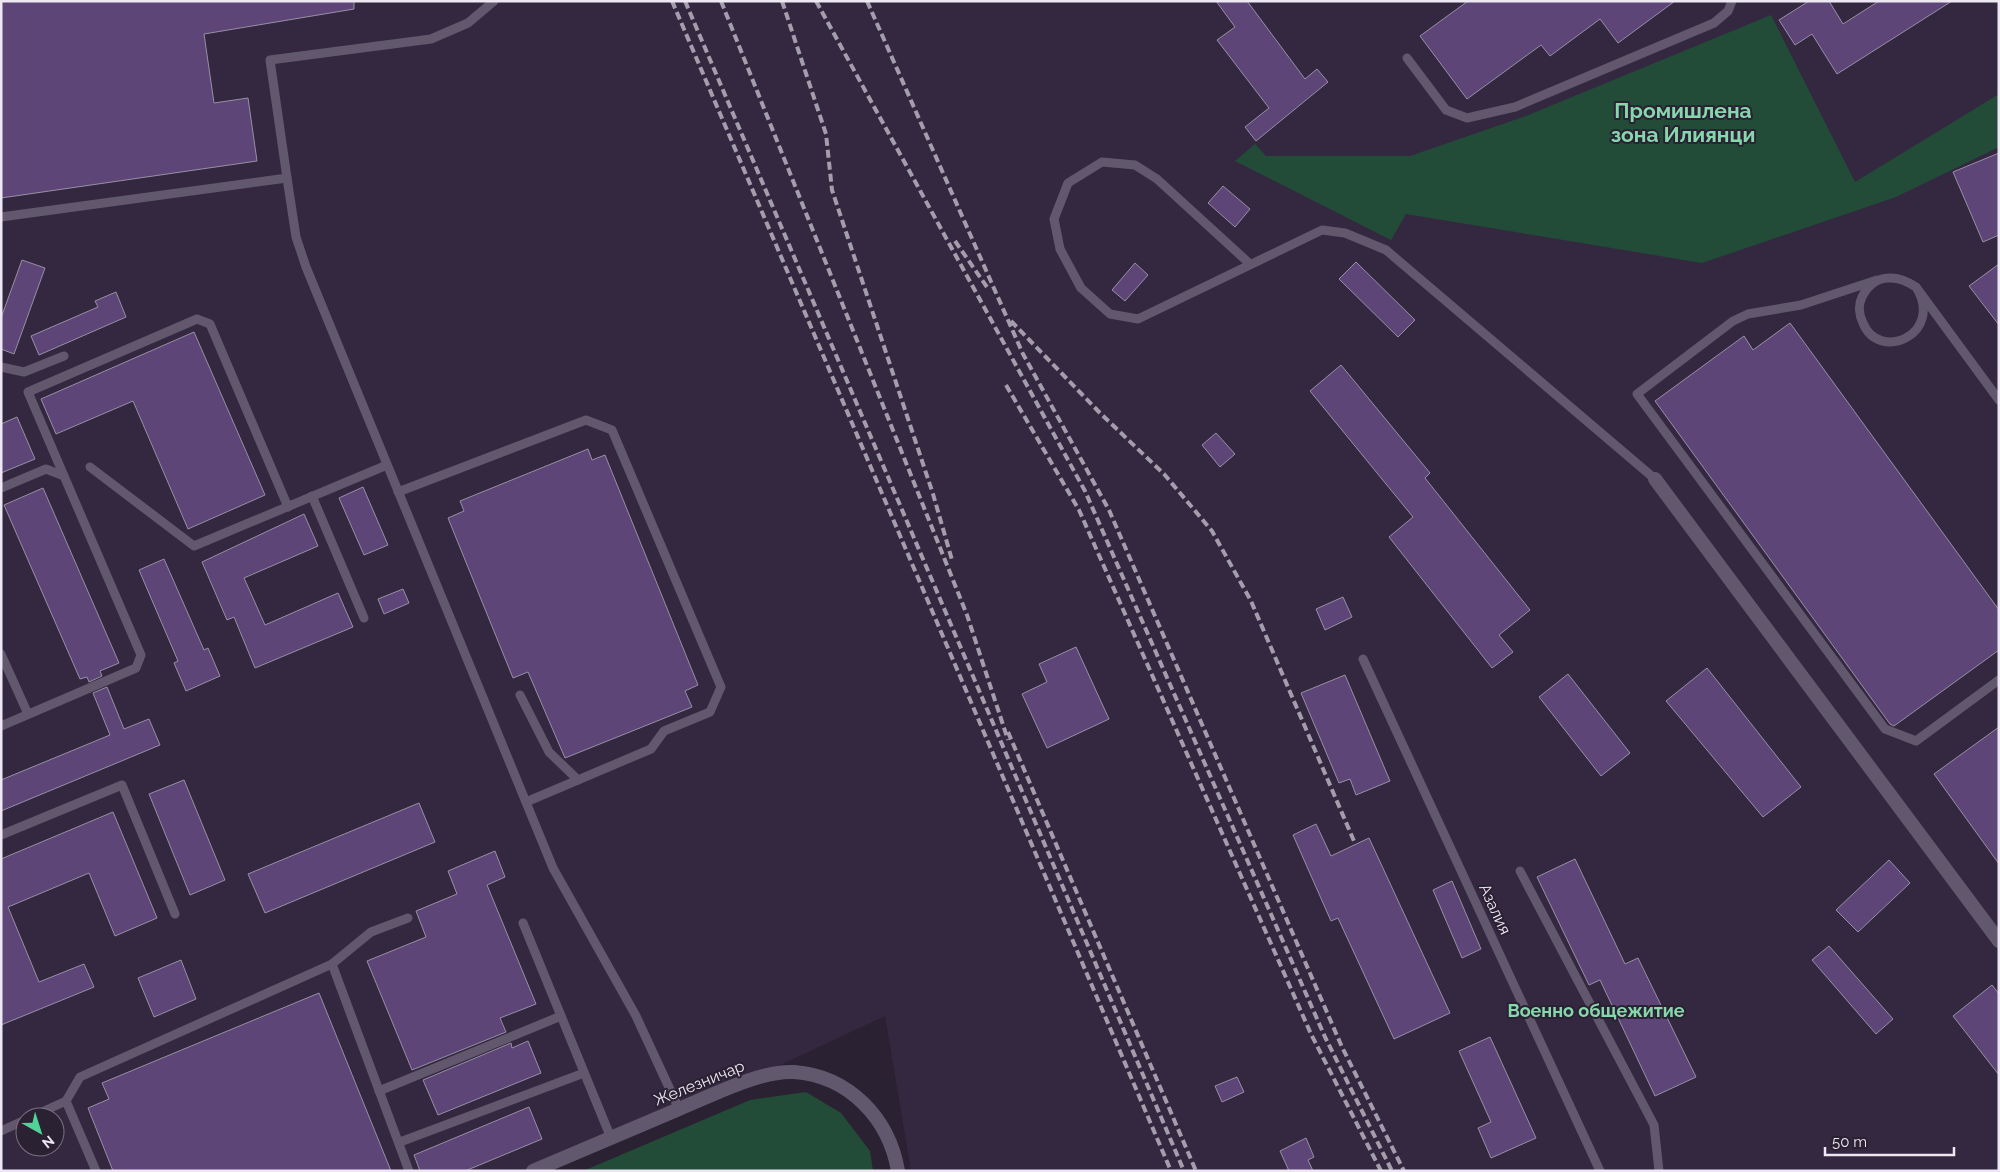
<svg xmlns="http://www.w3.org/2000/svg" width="2000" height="1172" font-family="Raleway,sans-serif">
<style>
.built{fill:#332840;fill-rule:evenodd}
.green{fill:#224c37}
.building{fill:#5d4677;stroke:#988fa5}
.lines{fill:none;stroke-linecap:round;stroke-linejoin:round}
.service{stroke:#62586e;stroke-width:9}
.minor{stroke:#62586e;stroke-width:14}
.rail{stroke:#a49dac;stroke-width:4;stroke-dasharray:8 4;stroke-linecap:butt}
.labels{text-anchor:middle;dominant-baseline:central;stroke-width:4;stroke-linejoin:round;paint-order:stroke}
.street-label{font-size:16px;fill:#eee8f5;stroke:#2a2133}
.neighbourhood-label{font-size:18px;font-weight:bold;fill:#87d7ad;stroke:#2a2133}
.district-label{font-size:21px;font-weight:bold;fill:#87d7ad;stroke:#2a2133}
</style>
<rect width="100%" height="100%" fill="#2a2133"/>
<path class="built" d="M1,1H1999V1171H911L885,1016L750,1079L533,1171H1ZM25,1117H55V1147H25Z"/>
<g class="green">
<path d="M1771,15L1855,182L1999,94V147L1896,197L1702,263L1406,214L1391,240L1235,161L1255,144L1266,156H1410L1526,116Z"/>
<path d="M806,1092L841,1113L870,1151L873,1171H583L750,1100Z"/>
</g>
<g class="building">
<path d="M1,1H354V9L204,34L214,103L248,98L257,161L1,198Z"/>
<path d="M1216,1H1247L1305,79L1317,69L1328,82L1256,141L1245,127L1269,108L1217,40L1235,27Z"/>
<path d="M1468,1H1675L1618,43L1600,19L1550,56L1541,45L1467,99L1420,36Z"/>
<path d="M1809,1H1829L1843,24L1879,1H1952L1837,74L1812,34L1795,45L1779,20Z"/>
<path d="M1999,153V235L1983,242L1953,172Z"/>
<path d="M1223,186L1250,209L1235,227L1208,203Z"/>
<path d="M22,260L45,268L14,354L1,349V318Z"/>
<path d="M1356,262L1415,320L1398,337L1339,279Z"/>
<path d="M1135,263L1148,275L1125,301L1112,290Z"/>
<path d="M1999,264V325L1969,286Z"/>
<path d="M116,292L126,317L39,355L31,336L98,307L95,301Z"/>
<path d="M1790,323L1999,610V650L1894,726L1890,724L1655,401L1744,336L1753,350Z"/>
<path d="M194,332L265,495L188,529L133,401L56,434L41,399Z"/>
<path d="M1341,365L1430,473L1425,478L1530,610L1499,635L1513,652L1492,668L1389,537L1413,517L1310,391Z"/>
<path d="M17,417L35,459L1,473V424Z"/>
<path d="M1216,433L1235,454L1220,467L1202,445Z"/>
<path d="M588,449L592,460L605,455L698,685L685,691L692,707L565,758L528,672L513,678L448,518L464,511L460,501Z"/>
<path d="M363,487L388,545L364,555L339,498Z"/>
<path d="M43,488L119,663L100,671L102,676L89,682L87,677L80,679L4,505Z"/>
<path d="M304,514L318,546L244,578L265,625L338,593L353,627L255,668L234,617L227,620L202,562Z"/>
<path d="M164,559L204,650L208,648L220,676L186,691L174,663L178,661L139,570Z"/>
<path d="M403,589L409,603L384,614L378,599Z"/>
<path d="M1343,597L1352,617L1325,630L1316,609Z"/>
<path d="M1076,647L1109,719L1047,748L1022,694L1047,682L1039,664Z"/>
<path d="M1707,668L1801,787L1763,817L1666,701Z"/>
<path d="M1568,674L1630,753L1601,776L1539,697Z"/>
<path d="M1345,675L1390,781L1356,795L1350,779L1339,783L1301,693Z"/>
<path d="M107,687L124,729L149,719L160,745L1,811V780L110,735L93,693Z"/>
<path d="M1999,727V864L1934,774Z"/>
<path d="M184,780L225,880L190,895L149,794Z"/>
<path d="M419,803L435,842L265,913L248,874Z"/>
<path d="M113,812L157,918L115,936L89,873L8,907L39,982L84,964L94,987L1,1025V859Z"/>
<path d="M1316,824L1331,856L1369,838L1450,1013L1394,1039L1338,918L1331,921L1293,835Z"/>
<path d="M495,851L505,877L487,885L536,1004L500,1018L506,1032L412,1070L367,961L426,937L416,911L457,894L448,871Z"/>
<path d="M1575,859L1625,964L1638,958L1696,1077L1655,1096L1600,980L1589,985L1537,877Z"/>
<path d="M1889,860L1910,883L1858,932L1836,910Z"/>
<path d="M1452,881L1481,949L1462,958L1433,890Z"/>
<path d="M1829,946L1893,1019L1876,1034L1812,960Z"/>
<path d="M181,960L196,999L154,1017L138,978Z"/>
<path d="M1992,985L1999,994V1075L1953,1016Z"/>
<path d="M319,993L391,1171H113L88,1108L109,1099L102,1083Z"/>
<path d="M1490,1037L1536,1138L1491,1158L1478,1128L1491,1122L1459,1051Z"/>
<path d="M528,1041L541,1073L438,1115L423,1080L511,1043L512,1048Z"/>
<path d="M1237,1077L1244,1092L1222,1102L1215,1086Z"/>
<path d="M529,1107L542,1139L465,1171H420L414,1155Z"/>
<path d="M1306,1138L1314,1157L1308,1160L1313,1171H1289L1280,1151Z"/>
</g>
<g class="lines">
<g class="service">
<path d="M1407,58L1446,110L1467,118L1515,107L1714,23L1728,11L1732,1"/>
<path d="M287,178L296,237L306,267L553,868L636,1016L679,1109"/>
<path d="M1,217L287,178L270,60L431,39L468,23L494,1"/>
<path d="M1250,264L1157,179L1135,165L1102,162L1068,183L1054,219L1060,249L1081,288L1110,314L1138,319L1322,230L1345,233L1386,250L1655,479"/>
<path d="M1877,280L1801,305L1748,314L1733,321L1637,394L1885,729L1916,741L1999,680"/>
<path d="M1916,287C1945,334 1879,363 1863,323C1859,315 1858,305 1862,297C1874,273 1897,274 1916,287L1999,400"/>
<path d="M1,367L24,372L64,356"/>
<path d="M90,467L194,546L387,465"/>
<path d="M64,476L28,392L197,319L210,324L288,507"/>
<path d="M1,488L46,469L64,476L141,655L136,668L1,726"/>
<path d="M398,492L586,420L612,430L721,687L710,712L664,731L651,749L526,802"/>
<path d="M312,496L364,618"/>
<path d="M1,654L28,714"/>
<path d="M1363,659L1600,1171"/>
<path d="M520,695L549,752L578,780"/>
<path d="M1,835L122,785L175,914"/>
<path d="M1520,871L1654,1125L1659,1171"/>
<path d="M523,923L611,1138"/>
<path d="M332,964L409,1171"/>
<path d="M379,1091L561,1016"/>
<path d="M66,1101L96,1171"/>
<path d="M31,1117L66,1101L80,1077L332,964L371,932L408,918"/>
<path d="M1,1131L25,1120"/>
<path d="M400,1142L584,1073"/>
</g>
<g class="minor">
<path d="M1655,479L1999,941"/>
<path d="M533,1171C582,1150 630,1130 679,1109C710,1096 761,1070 794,1072C849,1076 889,1118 898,1171"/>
</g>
<g class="rail">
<path d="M672,1L1171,1171"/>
<path d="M685,1L1184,1171"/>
<path d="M721,1L967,615L1008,740"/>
<path d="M782,1L826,134L832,190L933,494L952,560"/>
<path d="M816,1L1085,491L1325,1037L1392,1171"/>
<path d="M867,1L1023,354L1109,510L1342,1047L1404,1171"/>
<path d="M955,241L989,290"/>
<path d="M1011,321L1100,413L1164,474L1212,531L1251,601L1354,841"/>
<path d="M1006,385L1079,510L1311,1034L1381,1171"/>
<path d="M1008,732L1196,1171"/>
</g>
</g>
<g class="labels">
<g class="street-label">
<text transform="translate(1495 909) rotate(65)">Азалия</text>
<text transform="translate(699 1083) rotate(-22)">Железничар</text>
</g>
<g class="neighbourhood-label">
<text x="1596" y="1010">Военно общежитие</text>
</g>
<g class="district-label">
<text x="1683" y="110">Промишлена<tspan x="1683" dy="24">зона Илиянци</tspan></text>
</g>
</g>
<rect width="2000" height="1172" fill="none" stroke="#eee8f5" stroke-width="5"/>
<g transform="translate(40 1132) rotate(141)"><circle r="24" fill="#2a2133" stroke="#787181"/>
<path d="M0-4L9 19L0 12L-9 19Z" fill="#51d397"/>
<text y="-8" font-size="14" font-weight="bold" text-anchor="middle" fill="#eee8f5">N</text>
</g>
<path d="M1825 1147v8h129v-8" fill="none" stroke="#eee8f5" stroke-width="2.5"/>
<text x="1832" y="1147" font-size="15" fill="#eee8f5" stroke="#2a2133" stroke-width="4" paint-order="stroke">50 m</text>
</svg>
